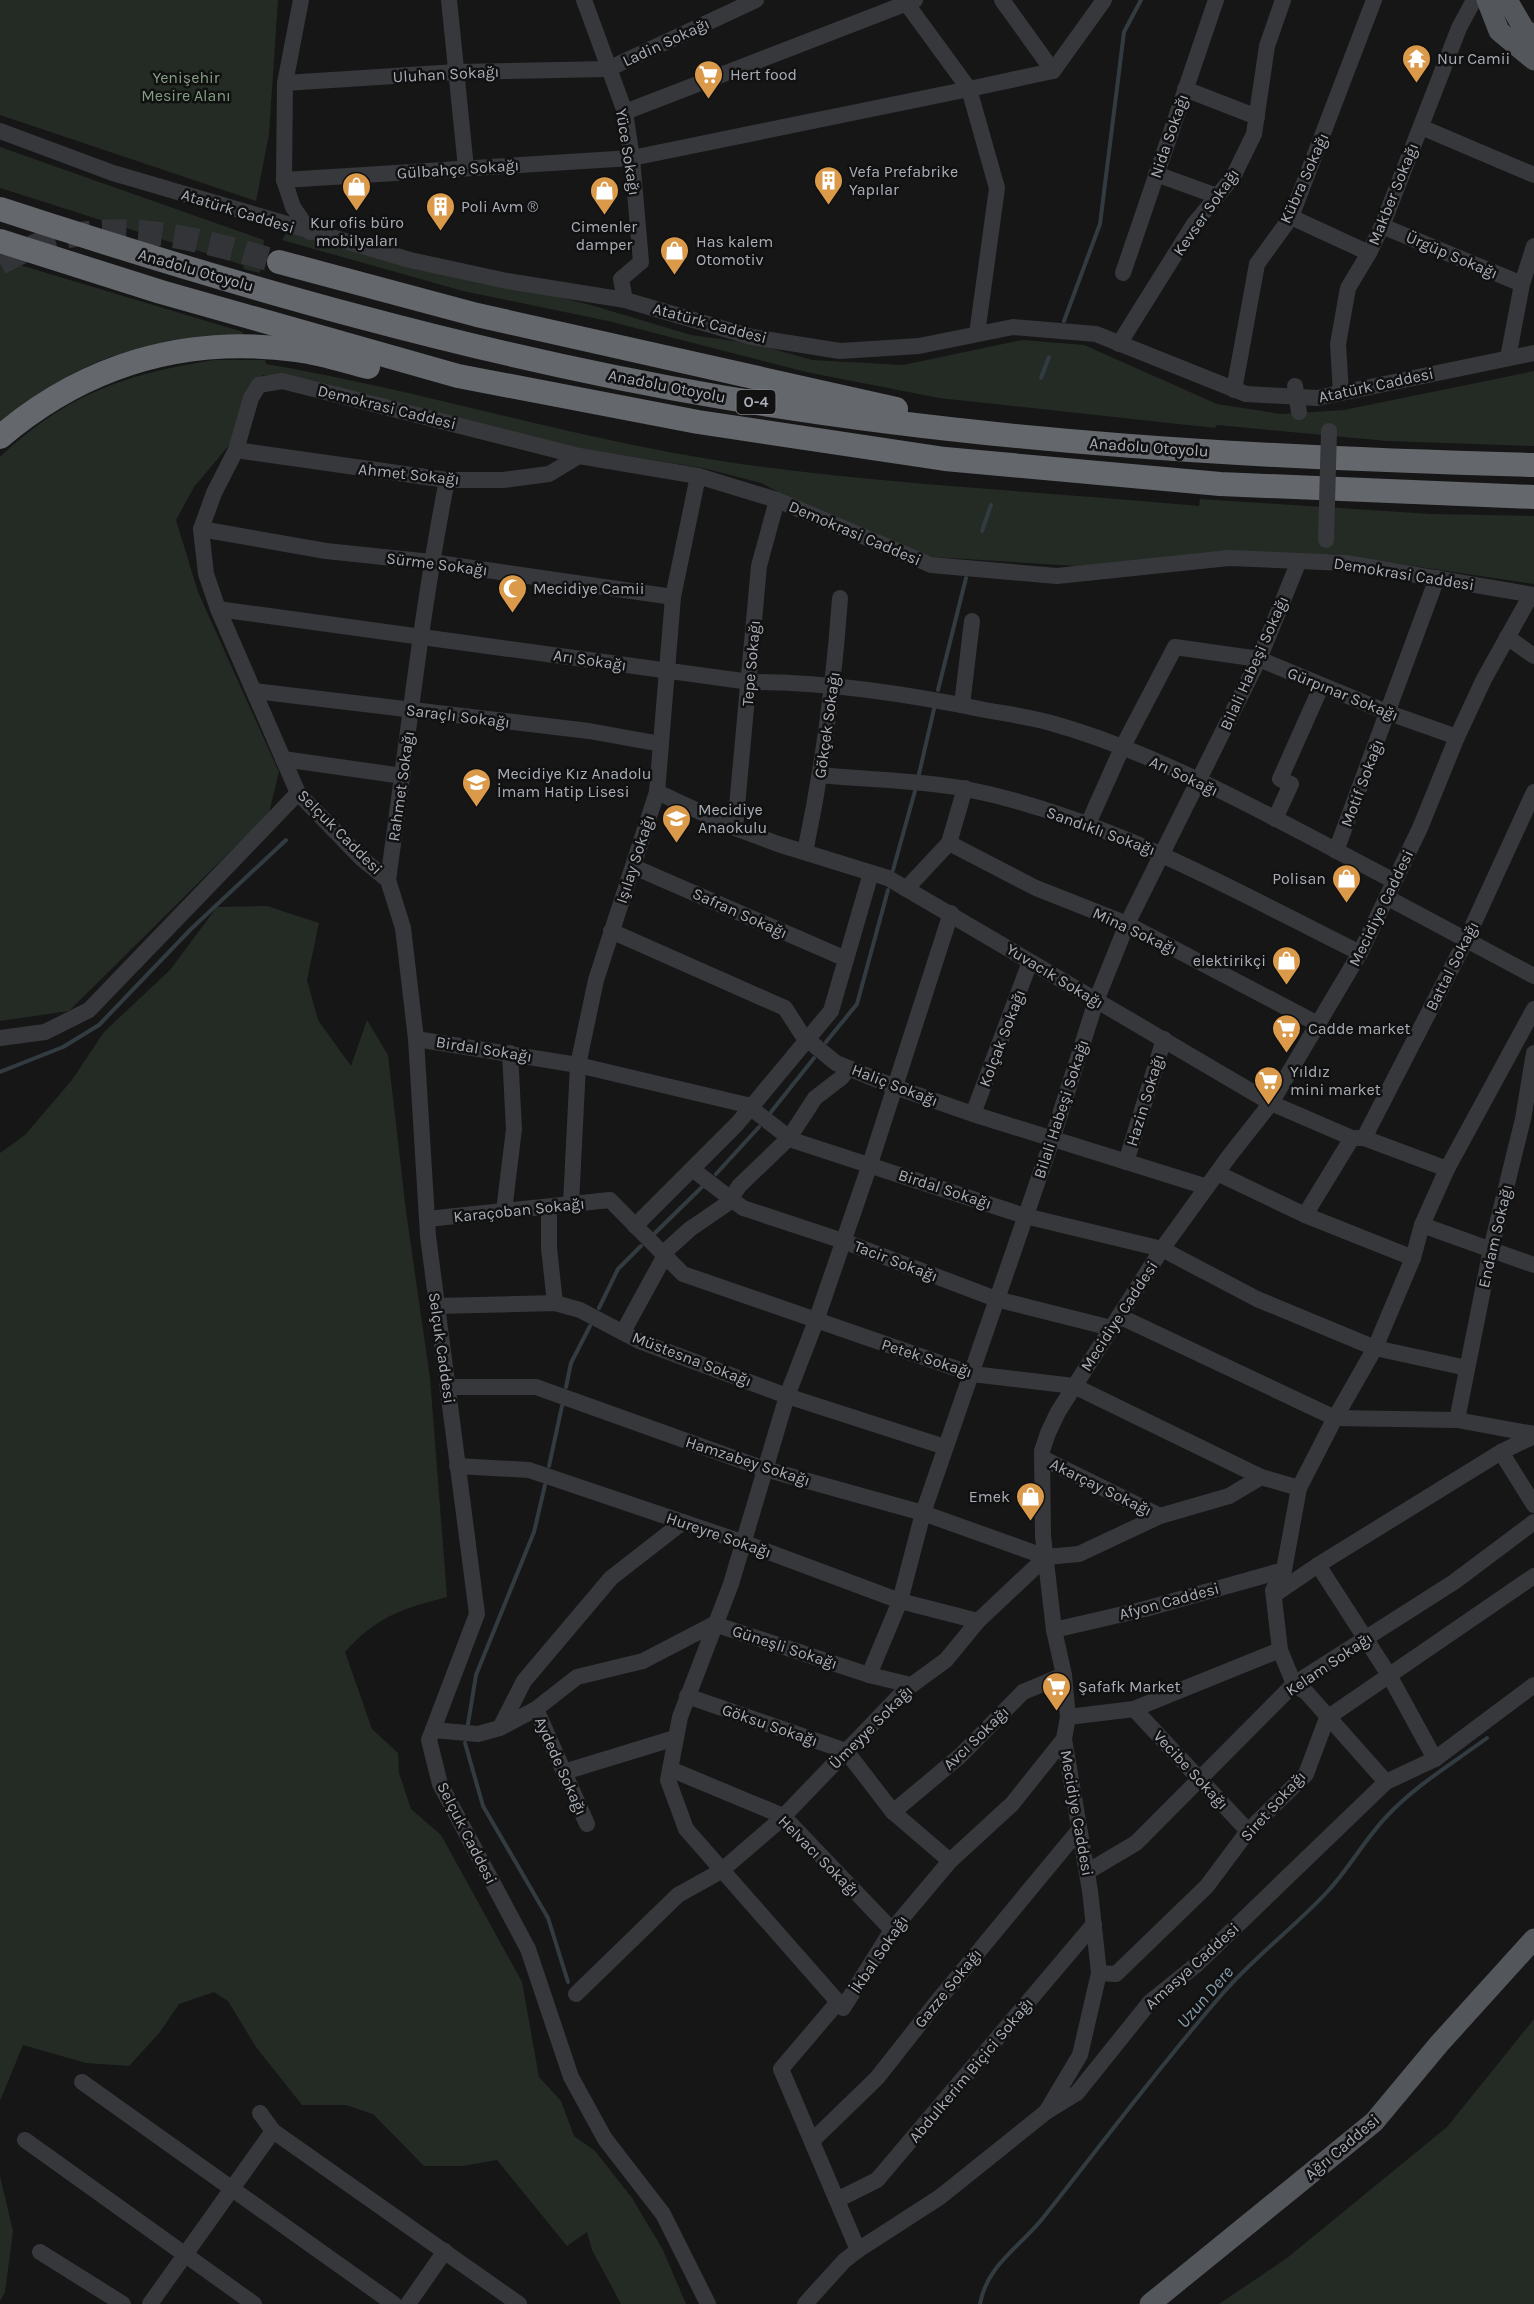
<svg xmlns="http://www.w3.org/2000/svg" width="1534" height="2304" font-family="Karla,sans-serif">
<style>
.green{fill:#242b24}
.lines{fill:none;stroke-linecap:round;stroke-linejoin:round}
.stream{stroke:#323b40;stroke-width:4}
.highway-tunnel{stroke:#333437;stroke-width:24;stroke-dasharray:24 12;stroke-linecap:butt}
.minor{stroke:#37383c;stroke-width:16}
.major{stroke:#53565a;stroke-width:21}
.highway{stroke:#64676c;stroke-width:24}
.minor-bridge{stroke:#37383c;stroke-width:16}
.labels{text-anchor:middle;dominant-baseline:central;stroke-width:5;stroke-linejoin:round;paint-order:stroke}
.shield{fill:#111112;stroke:#7b7f85;stroke-width:1.5}
.shield-label{font-size:15px;font-weight:bold;fill:#a9aeb6}
.street-label{font-size:16px;fill:#a9aeb6;stroke:#111112}
.poi-label{font-size:16px;fill:#a9aeb6;stroke:#111112;text-anchor:start}
.park-label{font-size:16px;fill:#849e83;stroke:#111112}
.water-label{font-size:18px;font-style:italic;fill:#859eac;stroke:#111112}
</style>
<rect width="100%" height="100%" fill="#161617"/>
<g class="green">
<path d="M0,0H278L269,134L256,201L0,115Z"/>
<path d="M0,147L264,240L260,273L244,269L243,265L0,188Z"/>
<path d="M287,232L591,305L691,335L756,344L812,360L903,365L1022,340L1084,345L1217,404L1281,414L1344,410L1534,371V446L1387,441L1217,425L1215,428L939,398L806,372L608,321L463,291L282,240Z"/>
<path d="M0,259L243,332L242,337C205,342 165,344 128,352C80,363 39,395 0,424Z"/>
<path d="M214,360H265L266,364C419,390 568,437 721,461C880,485 1040,491 1199,506L1200,499L1431,514L1534,516V584L1332,554L1077,566L933,557L817,512L761,483L703,468L558,445L411,413L263,375L249,386L230,444L194,487L176,520L198,592L279,772L269,813L69,1011L0,1021V457C67,394 125,374 214,360Z"/>
<path d="M267,906L319,923L307,980L318,1020L351,1066L367,1020L388,1055L406,1211L430,1378L447,1597C402,1609 377,1616 345,1652L372,1729L398,1753L399,1773L411,1809L441,1835L522,1982L539,2077L561,2101L574,2136L595,2151L632,2198L663,2250L686,2304H621L592,2250L587,2232L567,2246L497,2160L463,2166H424L373,2114L346,2105H302L256,2047L228,2001L214,1992L179,2004L160,2032L129,2066L86,2063L23,2045L0,2101V1153L25,1135L72,1080L104,1032L170,970L217,907Z"/>
<path d="M1534,2019V2304H1219L1287,2258L1447,2127Z"/>
<path d="M0,2176L13,2231L5,2292L0,2301Z"/>
</g>
<g class="lines">
<g class="stream">
<path d="M1064,321L1100,224L1124,32L1141,0"/>
<path d="M1041,378L1049,357"/>
<path d="M982,531L991,505"/>
<path d="M938,690L966,578"/>
<path d="M919,774L934,709"/>
<path d="M893,870L915,791"/>
<path d="M826,1042L857,1004L888,890"/>
<path d="M0,1072L63,1047L99,1025L191,929L286,840"/>
<path d="M771,1112L814,1058"/>
<path d="M716,1174L759,1127"/>
<path d="M655,1233L702,1187"/>
<path d="M599,1308L618,1269L641,1246"/>
<path d="M566,1387L571,1363L590,1326"/>
<path d="M549,1466L562,1406"/>
<path d="M468,1724L476,1675L534,1532L545,1485"/>
<path d="M465,1743L483,1806L548,1918L568,1982"/>
<path d="M980,2304C987,2265 1019,2248 1043,2218C1103,2143 1160,2065 1224,1992C1256,1955 1295,1927 1328,1891C1350,1867 1365,1839 1387,1816C1416,1785 1453,1763 1487,1738"/>
</g>
<path class="highway-tunnel" d="M0,263C19,253 42,241 64,237C138,221 208,242 279,262"/>
<g class="minor">
<path d="M301,0L285,83L284,180L293,207L310,232"/>
<path d="M449,0L466,168"/>
<path d="M584,0L625,112L632,158L641,262L621,279L625,300"/>
<path d="M1053,71L1104,0"/>
<path d="M285,83L456,72L608,69L756,0"/>
<path d="M1185,89L1257,117"/>
<path d="M625,112L915,0"/>
<path d="M1421,127L1534,175"/>
<path d="M0,131L113,173L410,260L507,281L625,300L752,337L840,351L919,346L1013,327L1096,334L1246,394L1317,398L1534,353"/>
<path d="M1156,174L1217,196"/>
<path d="M284,180L632,158L969,89L904,0"/>
<path d="M1291,217L1369,253"/>
<path d="M1382,226L1522,284"/>
<path d="M1123,273L1216,0"/>
<path d="M977,334L997,188L969,89L1053,71L1002,0"/>
<path d="M1119,344L1194,224L1233,177L1254,134L1267,46L1283,0"/>
<path d="M1508,358L1522,284L1534,246"/>
<path d="M1234,390L1257,264L1291,217L1374,0"/>
<path d="M1341,393L1338,344L1348,288L1369,253L1382,226L1459,28L1474,0"/>
<path d="M236,450L447,480H503L549,474L579,456"/>
<path d="M201,529L326,551L431,562L673,597"/>
<path d="M218,609L750,682C828,682 908,694 985,710C1007,714 1030,717 1051,723C1166,755 1288,826 1394,881"/>
<path d="M1507,637L1534,656"/>
<path d="M254,691L589,731L661,744"/>
<path d="M962,705L972,621"/>
<path d="M283,759L403,776"/>
<path d="M821,775C868,780 920,780 966,789C1107,817 1233,890 1360,953"/>
<path d="M657,792L735,828L778,844L888,878L1271,1103L1352,1138H1364L1447,1169"/>
<path d="M1275,819L1291,784L1280,779L1321,687"/>
<path d="M1088,824L1122,748L1175,647L1259,659L1389,713L1457,737"/>
<path d="M735,828L759,566L777,500"/>
<path d="M949,843L1036,888L1127,924L1318,1024"/>
<path d="M1336,851L1437,578"/>
<path d="M805,852C823,767 834,684 840,598"/>
<path d="M634,867L846,959"/>
<path d="M388,880C407,746 421,612 447,480"/>
<path d="M906,889L949,843L965,788"/>
<path d="M1388,898L1534,976"/>
<path d="M611,931L785,1008L803,1036L836,1063L895,1087L973,1114L1207,1187"/>
<path d="M0,1038L45,1032L89,1010L298,793"/>
<path d="M416,1039L578,1065L747,1105L792,1140L1025,1216L1162,1249L1257,1299L1375,1348L1467,1368"/>
<path d="M973,1114L1030,962"/>
<path d="M1364,1138L1466,940L1534,792"/>
<path d="M1126,1162L1164,1039"/>
<path d="M692,1169L743,1208L843,1241L996,1299L1111,1328"/>
<path d="M1217,1173L1305,1215L1413,1258"/>
<path d="M571,1204L578,1065L596,980L657,792L673,597L698,476"/>
<path d="M549,1207V1248L555,1303"/>
<path d="M504,1211L514,1129L510,1053"/>
<path d="M1305,1215L1352,1138"/>
<path d="M427,1219L610,1200L683,1274L972,1374L1074,1386L1261,1477L1299,1488"/>
<path d="M1422,1225L1534,1265"/>
<path d="M635,1226L737,1124L831,1011L871,873"/>
<path d="M436,1306L555,1303L580,1310L639,1341L787,1396L945,1447"/>
<path d="M1119,1316L1335,1418L1457,1420L1534,1434"/>
<path d="M623,1332L669,1248L690,1229L728,1203L739,1186L789,1138L815,1098L841,1078L849,1068"/>
<path d="M448,1387H536L765,1469L923,1513L1046,1557L1079,1554L1160,1516L1229,1496L1261,1477"/>
<path d="M1457,1420L1491,1249L1523,1119L1534,1053"/>
<path d="M1501,1452L1534,1505"/>
<path d="M1042,1458L1160,1516"/>
<path d="M457,1466L529,1470L742,1542L900,1601L978,1621"/>
<path d="M1318,1565L1389,1675L1435,1759"/>
<path d="M1274,1595L1318,1565L1501,1452L1534,1436"/>
<path d="M1054,1630L1145,1609L1284,1570"/>
<path d="M869,1675L900,1601L923,1513L1052,1140L1096,1001L1127,924L1259,659L1299,561"/>
<path d="M687,1696L846,1751L893,1812L950,1861"/>
<path d="M536,1709L587,1824"/>
<path d="M1134,1709L1248,1831"/>
<path d="M1068,1717L1134,1709L1280,1650"/>
<path d="M500,1728L524,1681L611,1578L683,1522"/>
<path d="M433,1730L478,1734L500,1728L536,1709L577,1677L643,1661L714,1624L869,1675L911,1685"/>
<path d="M670,1769L783,1816L892,1930"/>
<path d="M564,1772L675,1738"/>
<path d="M1386,1782L1307,1693L1294,1684L1280,1650L1273,1590L1284,1570L1299,1488L1335,1418L1375,1348L1413,1258L1422,1225L1447,1169L1534,1009"/>
<path d="M893,1812L960,1756L1023,1692L1064,1675"/>
<path d="M1087,1872L1136,1843L1294,1684L1454,1582L1534,1522"/>
<path d="M1099,1973L1116,1974L1207,1886L1248,1831L1306,1774L1327,1718L1534,1576"/>
<path d="M576,1994L678,1895L721,1871L779,1821L905,1690L946,1660L978,1621L1046,1557"/>
<path d="M838,2002L686,1829L668,1780L680,1717L731,1584L787,1396L816,1321L870,1164L951,913"/>
<path d="M82,2082L394,2304"/>
<path d="M1046,2112L1080,2055L1099,1973L1090,1891L1064,1739L1068,1717L1064,1675L1054,1630L1043,1536L1042,1451L1048,1433L1058,1412L1162,1249L1230,1155L1271,1103L1360,953L1420,828L1457,737L1484,679L1531,595"/>
<path d="M260,2113L273,2131L519,2304"/>
<path d="M25,2140L254,2304"/>
<path d="M812,2141L877,2078L940,1998L1079,1830"/>
<path d="M837,2200L877,2180L1094,1924"/>
<path d="M858,2250L781,2069L838,2002L843,2008L892,1930L950,1861L1012,1804L1064,1739"/>
<path d="M40,2252L123,2304"/>
<path d="M150,2304L273,2131"/>
<path d="M408,2304L445,2251"/>
<path d="M708,2304L663,2214L605,2139L571,2077L528,1949L440,1784L429,1740L477,1614L428,1236L416,1039L403,928L388,880L361,858L298,793L218,609L206,574L201,529L214,493L236,450L251,398L259,385L282,381L579,456L698,476L777,500L931,565L1057,576L1229,558L1346,563L1534,595"/>
<path d="M805,2304L844,2261L858,2250L940,2197L1046,2112L1077,2093L1150,2002L1196,1965L1386,1782L1435,1759L1534,1685"/>
</g>
<g class="major">
<path d="M1487,0L1499,31L1534,60"/>
<path d="M1507,0L1524,29L1534,36"/>
<path d="M1150,2304L1374,2122L1439,2044L1534,1939"/>
</g>
<g class="highway">
<path d="M0,209C236,286 476,355 721,397C990,443 1262,458 1534,465"/>
<path d="M0,241L161,292L458,376L698,422L945,459L1220,484L1534,497"/>
<path d="M279,262L477,315L896,409"/>
<path d="M0,437C85,365 185,335 297,350C321,353 345,361 368,367"/>
</g>
<g class="minor-bridge">
<path d="M1295,386L1299,412"/>
<path d="M1326,540L1329,431"/>
</g>
</g>
<defs>
<symbol id="temple-pin" viewBox="-11 -11 22 30"><path d="M0 17L-7.5 6A9.5 9.5 0 1 1 7.5 6Z" fill="#db9a4a" stroke="#111112"/><path d="M0-6L5-2H3V0L6.5 2.5H4V6H1.5V3h-3V6H-4V2.5H-6.5L-3 0V-2H-5Z" fill="#fff"/></symbol>
<symbol id="supermarket-pin" viewBox="-11 -11 22 30"><path d="M0 17L-7.5 6A9.5 9.5 0 1 1 7.5 6Z" fill="#db9a4a" stroke="#111112"/><path d="M-6-5.5h2.5l.6 2H6L4.5 2H-2.5L-4.4-4H-6ZM-1.5 3.2a1.3 1.3 0 1 0 .1 0ZM3 3.2a1.3 1.3 0 1 0 .1 0Z" fill="#fff"/></symbol>
<symbol id="building-pin" viewBox="-11 -11 22 30"><path d="M0 17L-7.5 6A9.5 9.5 0 1 1 7.5 6Z" fill="#db9a4a" stroke="#111112"/><path d="M-4-6H4V6H1V3H-1V6H-4ZM-2.5-4.3h1.7v1.8h-1.7ZM.8-4.3h1.7v1.8H.8ZM-2.5-1h1.7V.8h-1.7ZM.8-1h1.7V.8H.8Z" fill="#fff"/></symbol>
<symbol id="shop-pin" viewBox="-11 -11 22 30"><path d="M0 17L-7.5 6A9.5 9.5 0 1 1 7.5 6Z" fill="#db9a4a" stroke="#111112"/><path d="M-5-2.5h2.3a2.7 3.5 0 0 1 5.4 0H5L5.5 6h-11ZM-1.5-2.5h3a1.5 2.3 0 0 0-3 0Z" fill="#fff"/></symbol>
<symbol id="mosque-pin" viewBox="-11 -11 22 30"><path d="M0 17L-7.5 6A9.5 9.5 0 1 1 7.5 6Z" fill="#db9a4a" stroke="#111112"/><path d="M3.5-4.9A6 6 0 1 0 3.5 4.9A5 5 0 1 1 3.5-4.9Z" fill="#fff"/></symbol>
<symbol id="school-pin" viewBox="-11 -11 22 30"><path d="M0 17L-7.5 6A9.5 9.5 0 1 1 7.5 6Z" fill="#db9a4a" stroke="#111112"/><path d="M0-5L7-2L0 1L-7-2ZM-4 1L0 2.5L4 1V4Q0 6-4 4Z" fill="#fff"/></symbol>
</defs>
<g fill-rule="evenodd">
<use href="#temple-pin" x="1400" y="42" width="33" height="45"/>
<use href="#supermarket-pin" x="692" y="58" width="33" height="45"/>
<use href="#building-pin" x="812" y="164" width="33" height="45"/>
<use href="#shop-pin" x="340" y="170" width="33" height="45"/>
<use href="#shop-pin" x="588" y="174" width="33" height="45"/>
<use href="#building-pin" x="424" y="190" width="33" height="45"/>
<use href="#shop-pin" x="658" y="234" width="33" height="45"/>
<use href="#mosque-pin" x="496" y="572" width="33" height="45"/>
<use href="#school-pin" x="460" y="766" width="33" height="45"/>
<use href="#school-pin" x="660" y="802" width="33" height="45"/>
<use href="#shop-pin" x="1330" y="862" width="33" height="45"/>
<use href="#shop-pin" x="1270" y="944" width="33" height="45"/>
<use href="#supermarket-pin" x="1270" y="1012" width="33" height="45"/>
<use href="#supermarket-pin" x="1252" y="1064" width="33" height="45"/>
<use href="#shop-pin" x="1014" y="1480" width="33" height="45"/>
<use href="#supermarket-pin" x="1040" y="1670" width="33" height="45"/>
</g>
<g class="labels">
<rect class="shield" x="736.5" y="390" width="39" height="24" rx="4.5"/>
<g class="shield-label">
<text x="756" y="402">O-4</text>
</g>
<g class="street-label">
<text transform="translate(666 42) rotate(-25)">Ladin Sokağı</text>
<text transform="translate(446 74) rotate(-3)">Uluhan Sokağı</text>
<text transform="translate(1169 136) rotate(-71)">Nida Sokağı</text>
<text transform="translate(628 152) rotate(81)">Yüce Sokağı</text>
<text transform="translate(458 169) rotate(-4)">Gülbahçe Sokağı</text>
<text transform="translate(1304 178) rotate(-66)">Kübra Sokağı</text>
<text transform="translate(1393 194) rotate(-68)">Makber Sokağı</text>
<text transform="translate(238 211) rotate(17)">Atatürk Caddesi</text>
<text transform="translate(1206 212) rotate(-55)">Kevser Sokağı</text>
<text transform="translate(1452 255) rotate(23)">Ürgüp Sokağı</text>
<text transform="translate(196 270) rotate(16)">Anadolu Otoyolu</text>
<text transform="translate(710 323) rotate(15)">Atatürk Caddesi</text>
<text transform="translate(1376 385) rotate(-12)">Atatürk Caddesi</text>
<text transform="translate(667 386) rotate(11)">Anadolu Otoyolu</text>
<text transform="translate(387 407) rotate(14)">Demokrasi Caddesi</text>
<text transform="translate(1149 447) rotate(4)">Anadolu Otoyolu</text>
<text transform="translate(409 474) rotate(6)">Ahmet Sokağı</text>
<text transform="translate(855 533) rotate(23)">Demokrasi Caddesi</text>
<text transform="translate(437 564) rotate(7)">Sürme Sokağı</text>
<text transform="translate(1404 574) rotate(9)">Demokrasi Caddesi</text>
<text transform="translate(590 660) rotate(8)">Arı Sokağı</text>
<text transform="translate(751 663) rotate(-85)">Tepe Sokağı</text>
<text transform="translate(1254 663) rotate(-66)">Bilali Habeşi Sokağı</text>
<text transform="translate(1343 694) rotate(22)">Gürpınar Sokağı</text>
<text transform="translate(458 716) rotate(7)">Saraçlı Sokağı</text>
<text transform="translate(827 725) rotate(-82)">Gökçek Sokağı</text>
<text transform="translate(1184 776) rotate(25)">Arı Sokağı</text>
<text transform="translate(1362 783) rotate(-69)">Motif Sokağı</text>
<text transform="translate(401 786) rotate(-82)">Rahmet Sokağı</text>
<text transform="translate(1101 831) rotate(20)">Sandıklı Sokağı</text>
<text transform="translate(340 832) rotate(45)">Selçuk Caddesi</text>
<text transform="translate(635 859) rotate(-72)">Işılay Sokağı</text>
<text transform="translate(1381 908) rotate(-64)">Mecidiye Caddesi</text>
<text transform="translate(740 913) rotate(24)">Safran Sokağı</text>
<text transform="translate(1135 931) rotate(25)">Mina Sokağı</text>
<text transform="translate(1452 966) rotate(-63)">Battal Sokağı</text>
<text transform="translate(1055 976) rotate(31)">Yuvacık Sokağı</text>
<text transform="translate(1002 1038) rotate(-69)">Kolçak Sokağı</text>
<text transform="translate(484 1049) rotate(9)">Birdal Sokağı</text>
<text transform="translate(895 1085) rotate(21)">Haliç Sokağı</text>
<text transform="translate(1145 1100) rotate(-73)">Hazin Sokağı</text>
<text transform="translate(1061 1109) rotate(-72)">Bilali Habeşi Sokağı</text>
<text transform="translate(945 1189) rotate(18)">Birdal Sokağı</text>
<text transform="translate(519 1210) rotate(-6)">Karaçoban Sokağı</text>
<text transform="translate(1495 1236) rotate(-77)">Endam Sokağı</text>
<text transform="translate(896 1261) rotate(21)">Tacir Sokağı</text>
<text transform="translate(1119 1316) rotate(-57)">Mecidiye Caddesi</text>
<text transform="translate(442 1348) rotate(82)">Selçuk Caddesi</text>
<text transform="translate(927 1358) rotate(18)">Petek Sokağı</text>
<text transform="translate(692 1359) rotate(21)">Müstesna Sokağı</text>
<text transform="translate(748 1461) rotate(18)">Hamzabey Sokağı</text>
<text transform="translate(1101 1487) rotate(26)">Akarçay Sokağı</text>
<text transform="translate(719 1535) rotate(19)">Hureyre Sokağı</text>
<text transform="translate(1169 1601) rotate(-15)">Afyon Caddesi</text>
<text transform="translate(785 1647) rotate(18)">Güneşli Sokağı</text>
<text transform="translate(1329 1664) rotate(-34)">Kelam Sokağı</text>
<text transform="translate(770 1725) rotate(19)">Göksu Sokağı</text>
<text transform="translate(871 1727) rotate(-45)">Ümeyye Sokağı</text>
<text transform="translate(976 1738) rotate(-44)">Avcı Sokağı</text>
<text transform="translate(561 1766) rotate(66)">Aydede Sokağı</text>
<text transform="translate(1191 1770) rotate(47)">Vecibe Sokağı</text>
<text transform="translate(1273 1806) rotate(-48)">Siret Sokağı</text>
<text transform="translate(1077 1813) rotate(80)">Mecidiye Caddesi</text>
<text transform="translate(467 1833) rotate(63)">Selçuk Caddesi</text>
<text transform="translate(819 1856) rotate(45)">Helvacı Sokağı</text>
<text transform="translate(879 1954) rotate(-56)">İkbal Sokağı</text>
<text transform="translate(1192 1966) rotate(-42)">Amasya Caddesi</text>
<text transform="translate(948 1988) rotate(-51)">Gazze Sokağı</text>
<text transform="translate(971 2070) rotate(-50)">Abdulkerim Biçici Sokağı</text>
<text transform="translate(1342 2147) rotate(-40)">Ağrı Caddesi</text>
</g>
<g class="poi-label">
<text x="1437" y="58">Nur Camii</text>
<text x="730" y="74">Hert food</text>
<text x="849" y="171">Vefa Prefabrike<tspan x="849" dy="18">Yapılar</tspan></text>
<text x="461" y="206">Poli Avm ®</text>
<text x="357" y="222" text-anchor="middle">Kur ofis büro<tspan x="357" dy="18">mobilyaları</tspan></text>
<text x="604" y="226" text-anchor="middle">Cimenler<tspan x="604" dy="18">damper</tspan></text>
<text x="696" y="241">Has kalem<tspan x="696" dy="18">Otomotiv</tspan></text>
<text x="533" y="588">Mecidiye Camii</text>
<text x="497" y="773">Mecidiye Kız Anadolu<tspan x="497" dy="18">İmam Hatip Lisesi</tspan></text>
<text x="698" y="809">Mecidiye<tspan x="698" dy="18">Anaokulu</tspan></text>
<text x="1326" y="878" text-anchor="end">Polisan</text>
<text x="1266" y="960" text-anchor="end">elektirikçi</text>
<text x="1308" y="1028">Cadde market</text>
<text x="1290" y="1071">Yıldız<tspan x="1290" dy="18">mini market</tspan></text>
<text x="1010" y="1496" text-anchor="end">Emek</text>
<text x="1078" y="1686">Şafafk Market</text>
</g>
<g class="park-label">
<text x="186" y="77">Yenişehir<tspan x="186" dy="18">Mesire Alanı</tspan></text>
</g>
<g class="water-label">
<text transform="translate(1205 1997) rotate(-49)">Uzun Dere</text>
</g>
</g>
</svg>
